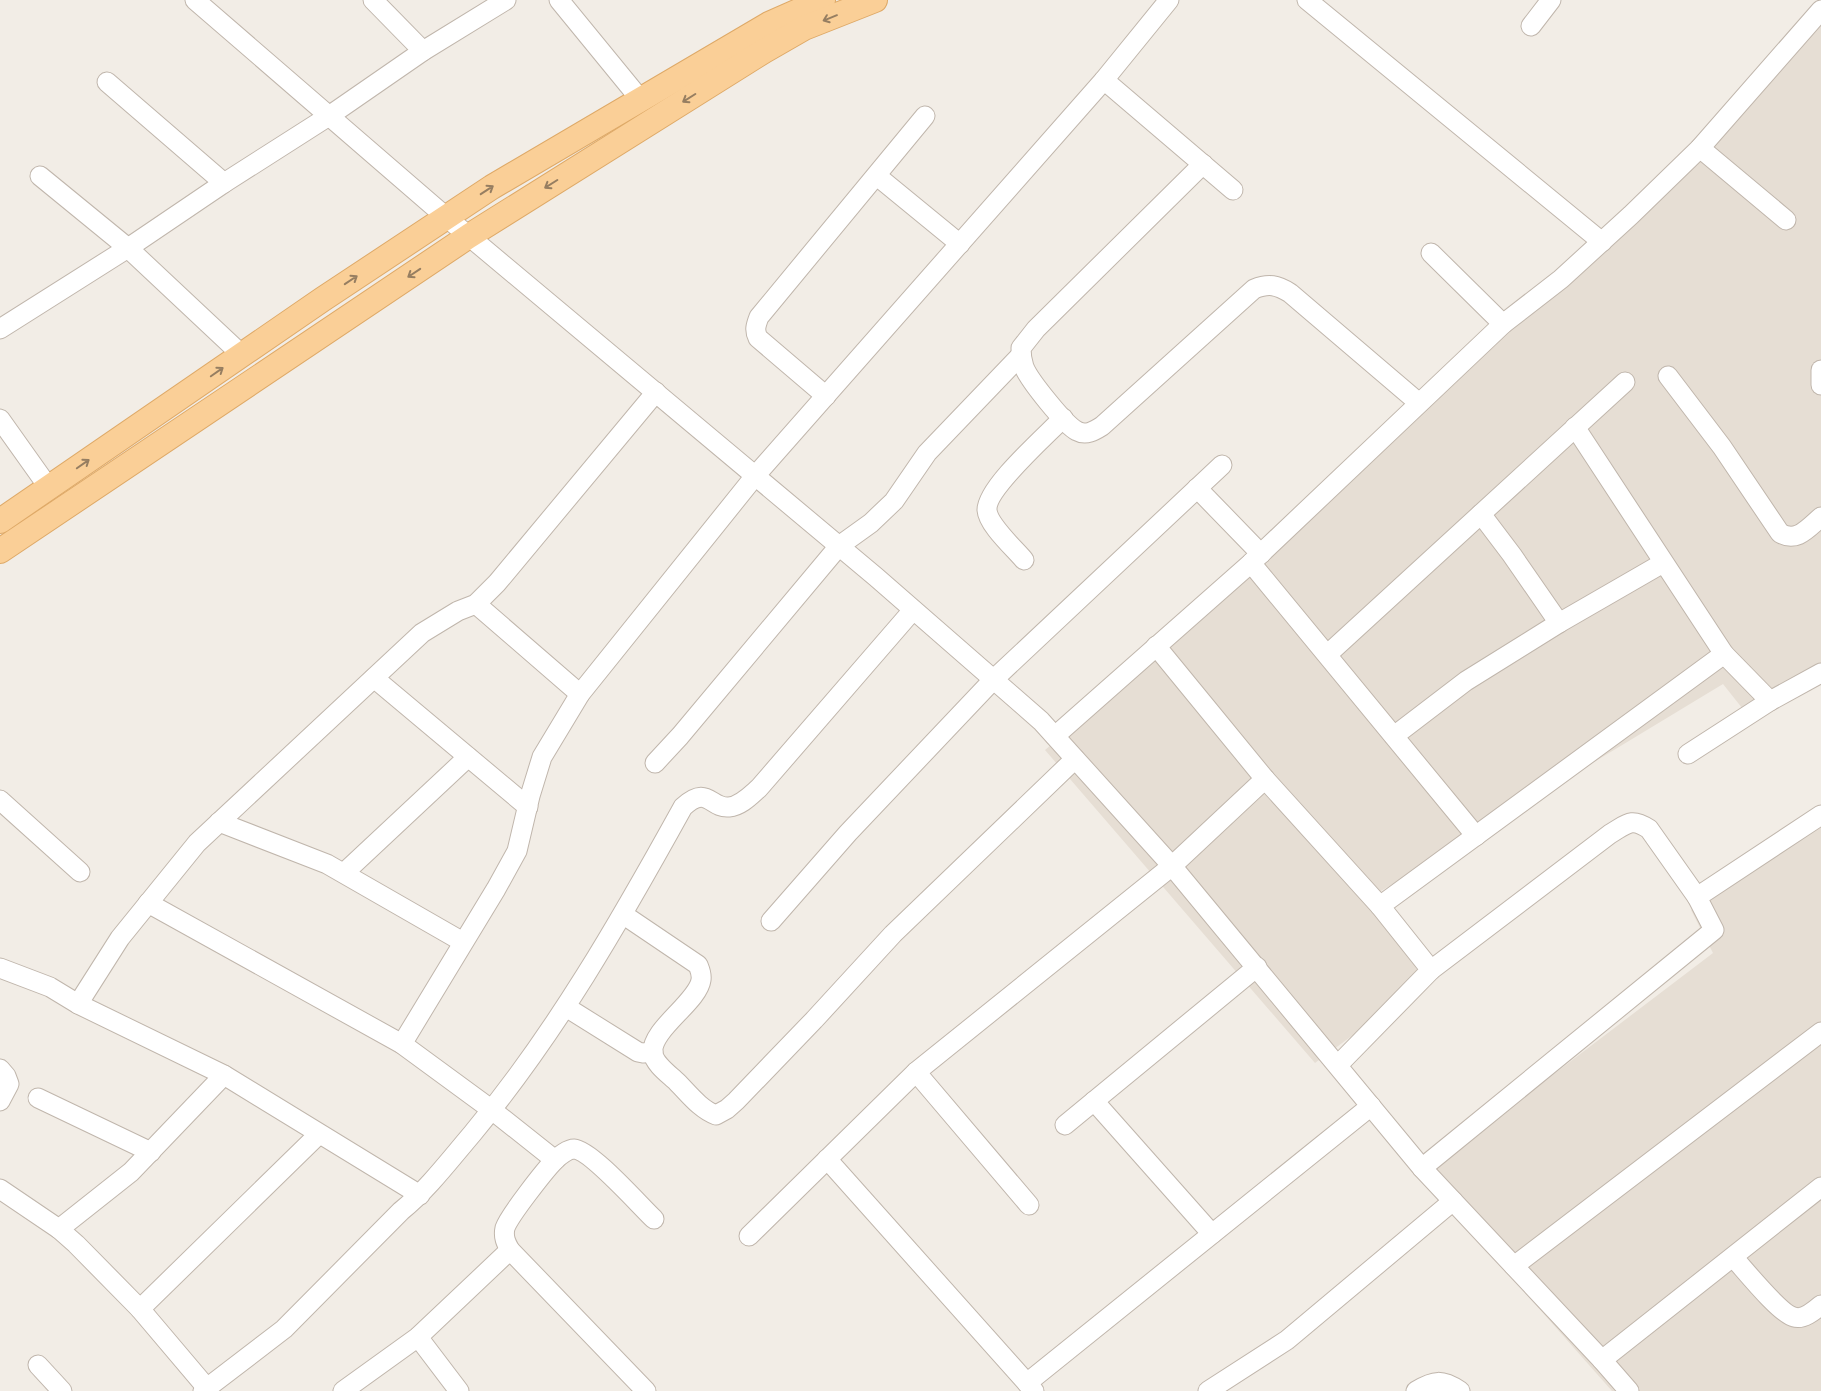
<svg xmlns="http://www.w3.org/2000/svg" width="1821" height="1391" font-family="Mulish,sans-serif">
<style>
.residential{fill:#e6ded4}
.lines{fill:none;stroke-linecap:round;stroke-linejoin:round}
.minor-casing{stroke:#c0b6ac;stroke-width:21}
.major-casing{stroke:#dea967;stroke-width:26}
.minor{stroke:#fff;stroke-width:19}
.major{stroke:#facf97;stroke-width:24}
.oneway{stroke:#967e61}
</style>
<rect width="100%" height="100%" fill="#f2ede6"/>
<g class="residential">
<path d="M1821,2V679L1754,723L1723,684L1371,897L1425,982L1315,1063L1045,750L1152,661L1717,123Z"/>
<path d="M1821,824V1391H1612L1421,1175L1713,953L1691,910Z"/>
</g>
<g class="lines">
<defs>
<g id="minor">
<path d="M195,0L446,217L876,577L1041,721L1172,866L1422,1168L1602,1360L1629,1391"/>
<path d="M373,0L423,51"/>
<path d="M559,0L640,99"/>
<path d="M1307,0L1602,242"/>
<path d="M1531,26L1551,0"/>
<path d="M1104,80L1233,190"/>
<path d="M107,82L224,183"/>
<path d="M1700,148L1786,220"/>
<path d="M1203,164L1036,329L1021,348C1021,355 1022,361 1024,367C1029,380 1065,425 1077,431C1086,436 1094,431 1102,426L1254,289C1269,283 1277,285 1290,293L1419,403"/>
<path d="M40,176L128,248L242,355"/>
<path d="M877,176L960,244"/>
<path d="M1431,253L1503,324"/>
<path d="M0,329L128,248L224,183L329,116L423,51L506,0"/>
<path d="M1821,370V385"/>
<path d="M1668,376L1722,447L1780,533C1797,543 1808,528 1821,517"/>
<path d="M826,396L758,338C754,330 756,325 759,317L925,116"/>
<path d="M0,419L49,488"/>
<path d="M1575,427L1724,654"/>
<path d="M1197,488L1261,554"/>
<path d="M1481,514L1512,555L1559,623"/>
<path d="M1024,560C1014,548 988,525 987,510C986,488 1047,435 1063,418"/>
<path d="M1251,563L1476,836"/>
<path d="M476,604L580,694"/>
<path d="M1156,646L1265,779"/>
<path d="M1328,654L1625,382"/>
<path d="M374,678L528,807"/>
<path d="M1055,736L1251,563L1503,324L1561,279L1631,215L1700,148L1821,10"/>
<path d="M1394,736L1466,681L1559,623L1663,563"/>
<path d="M1688,754L1770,701"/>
<path d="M655,763L680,736L839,546L871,523L894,501L927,453L1021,355"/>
<path d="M0,800L80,872"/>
<path d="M219,822L327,864L463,942"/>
<path d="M344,873L468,757"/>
<path d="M148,903L402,1044L492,1110L555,1160"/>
<path d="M624,915L698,965C700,970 702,974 701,980C698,1002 650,1030 653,1053C654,1064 670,1075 677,1082C689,1094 700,1109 716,1115L727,1109L736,1101L814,1020L893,934L1075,759"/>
<path d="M771,921L848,833L993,680L1222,465"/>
<path d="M0,968L50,987L78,1004L224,1075L420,1195"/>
<path d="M1431,970L1610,834C1627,824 1631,817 1649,829L1697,897"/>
<path d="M78,1004L120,938L197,843L422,633L458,611L476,604L497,583L656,392"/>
<path d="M566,1007L638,1052L643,1053L653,1052"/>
<path d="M402,1044L496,889L517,851L530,796L542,757L580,694L755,476L1104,80L1169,0"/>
<path d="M1338,1065L1431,970L1380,906L1724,654L1770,701L1821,673"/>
<path d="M0,1069L6,1076L9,1084L0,1101"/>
<path d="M916,1072L1029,1205"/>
<path d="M38,1098L151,1152"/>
<path d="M1094,1101L1212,1234"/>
<path d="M1065,1125L1257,967"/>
<path d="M827,1159L1034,1391"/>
<path d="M1422,1168L1714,930L1697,897L1821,815"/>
<path d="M0,1189L59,1229L76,1244L140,1309L206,1387"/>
<path d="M59,1229L131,1172L224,1075"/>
<path d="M749,1236L916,1072L1172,866L1265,779L1380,906"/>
<path d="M1733,1257C1745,1270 1780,1314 1794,1317C1803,1320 1814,1311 1821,1305"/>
<path d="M1514,1266L1821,1032"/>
<path d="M140,1309L319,1134"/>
<path d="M418,1337L459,1391"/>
<path d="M1602,1360L1821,1187"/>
<path d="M38,1365L62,1391"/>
<path d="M1027,1383L1371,1106"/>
<path d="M203,1391L284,1329L401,1211C428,1189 449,1161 472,1134C556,1033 620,921 683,807C708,784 710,809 729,807C741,806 751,795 759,788L913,610"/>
<path d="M343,1391L418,1337L510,1250"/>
<path d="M646,1391L510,1250C506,1243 503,1237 505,1228C509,1216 545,1170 555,1160C559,1156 568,1149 574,1149C591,1150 640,1206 654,1219"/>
<path d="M1208,1391L1287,1340L1453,1201"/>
<path d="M1416,1391C1434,1380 1442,1379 1460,1391"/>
</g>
<g id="major">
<path d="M0,521L323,299L492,187L769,24L823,0"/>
<path d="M0,551L469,236L764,51L804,28L875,0"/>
</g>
</defs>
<use href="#minor" class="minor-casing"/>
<use href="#major" class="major-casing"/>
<use href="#minor" class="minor"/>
<use href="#major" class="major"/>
</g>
<defs><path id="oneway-shaft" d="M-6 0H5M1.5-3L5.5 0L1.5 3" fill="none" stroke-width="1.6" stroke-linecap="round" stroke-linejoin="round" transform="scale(1.25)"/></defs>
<g class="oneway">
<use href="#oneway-shaft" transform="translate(830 18) rotate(158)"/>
<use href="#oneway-shaft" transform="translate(689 98) rotate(148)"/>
<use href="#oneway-shaft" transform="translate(551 184) rotate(148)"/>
<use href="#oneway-shaft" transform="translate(487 190) rotate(-33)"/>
<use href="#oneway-shaft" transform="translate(414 273) rotate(146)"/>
<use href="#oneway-shaft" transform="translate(351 280) rotate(-34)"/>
<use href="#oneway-shaft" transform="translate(217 372) rotate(-35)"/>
<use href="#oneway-shaft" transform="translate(83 464) rotate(-35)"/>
</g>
</svg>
